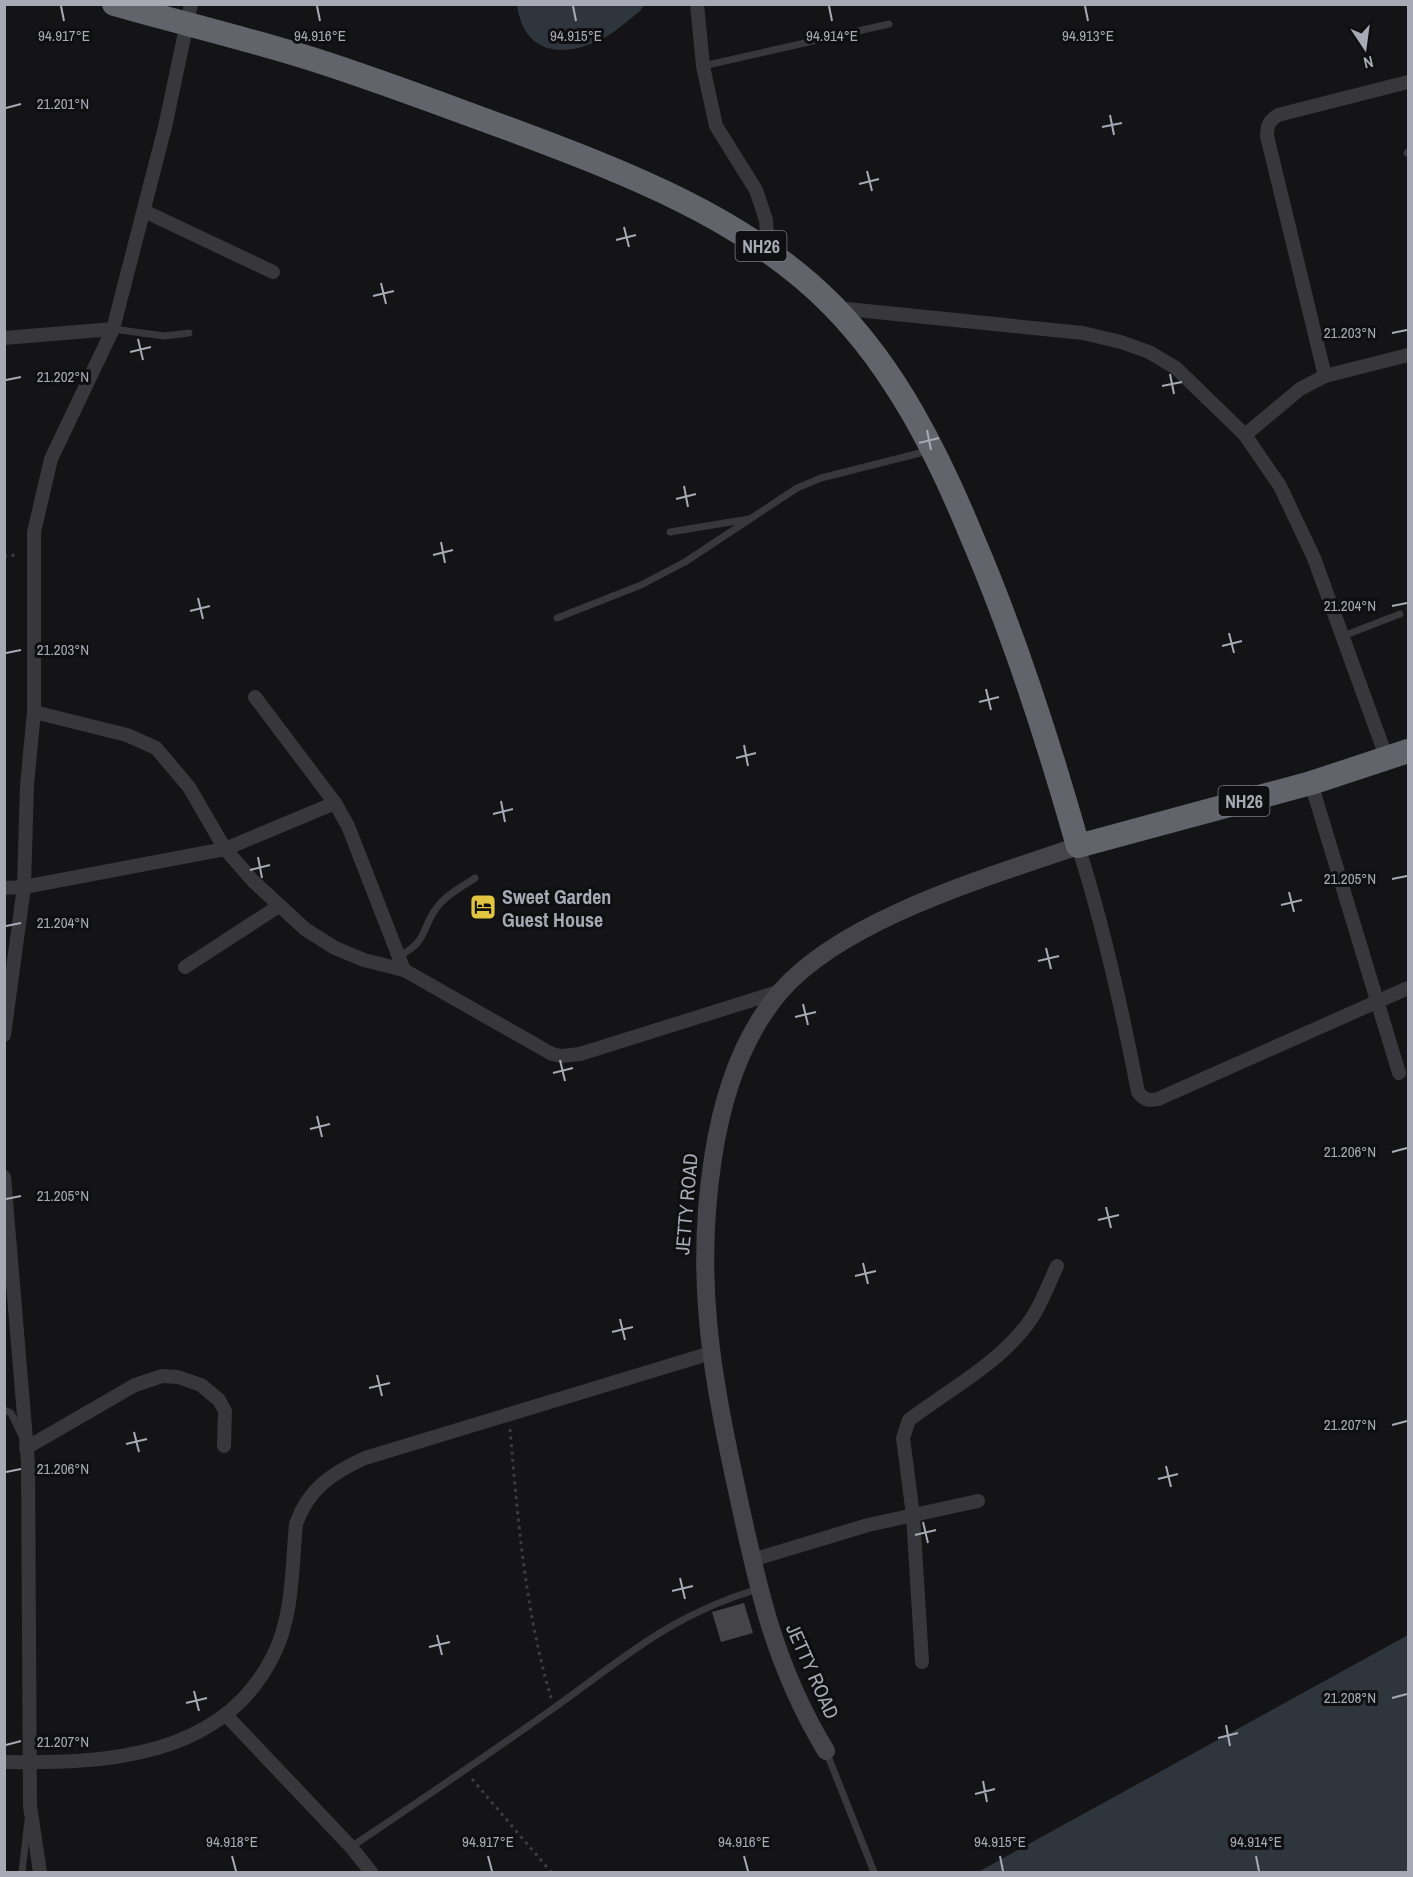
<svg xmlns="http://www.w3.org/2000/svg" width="1413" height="1877" font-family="'Archivo Narrow',sans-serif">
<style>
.water{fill:#2e353d}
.building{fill:#444449}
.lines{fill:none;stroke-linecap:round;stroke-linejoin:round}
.path{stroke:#3c3c41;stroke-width:3;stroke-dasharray:3 4.5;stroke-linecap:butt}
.lane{stroke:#37373c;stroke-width:7}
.street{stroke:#37373c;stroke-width:14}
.secondary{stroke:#44444a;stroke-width:18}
.highway{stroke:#62636b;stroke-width:24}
.ticks{fill:none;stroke:#a7a9b5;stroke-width:2}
.labels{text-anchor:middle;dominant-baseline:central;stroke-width:6;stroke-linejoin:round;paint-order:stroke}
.shield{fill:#0f0f11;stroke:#797b84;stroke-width:1.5}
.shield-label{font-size:18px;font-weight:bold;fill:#a7a9b5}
.poi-label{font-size:20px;font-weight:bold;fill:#a7a9b5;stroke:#0f0f11;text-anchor:start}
.street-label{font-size:20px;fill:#a7a9b5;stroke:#0f0f11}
.ticks-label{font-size:15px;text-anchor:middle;fill:#a7a9b5;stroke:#0f0f11;stroke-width:6;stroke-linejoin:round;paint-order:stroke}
</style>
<rect width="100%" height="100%" fill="#141416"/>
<g class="water">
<path d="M517,5V4L644,5L640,11C628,20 616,32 602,39C562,59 524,54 517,5Z"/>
<path d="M1408,1635V1872H978Z"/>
</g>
<path class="building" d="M744,1603L753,1633L721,1642L712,1612Z"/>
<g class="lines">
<g class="path">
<path d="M4,556L19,555"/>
<path d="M510,1429C518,1521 525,1610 551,1698"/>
<path d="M472,1779L551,1872"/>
</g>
<g class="lane">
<path d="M703,66L889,24"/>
<path d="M1407,153L1408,152"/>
<path d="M113,329L164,336L189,333"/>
<path d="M670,532L749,519"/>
<path d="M557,618L641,585L685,562L797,488L821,478L928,451"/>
<path d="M1343,636L1400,614"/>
<path d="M399,956C429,941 420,929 438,906C447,894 462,887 475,878"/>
<path d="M4,1410L11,1413L21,1434"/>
<path d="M826,1751L874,1872"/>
<path d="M351,1847C418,1802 485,1757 551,1710C623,1659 670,1615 758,1589"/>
<path d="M22,1872L28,1820"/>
</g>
<g class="street">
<path d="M697,4L703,66L716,126L756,190L766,220L768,250"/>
<path d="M144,211L273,272"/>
<path d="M837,308L1083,333L1121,342L1149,352L1176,368L1245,435L1280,486L1314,558L1387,759"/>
<path d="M4,338L113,329"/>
<path d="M1325,376L1267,136C1267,125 1269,121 1278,115L1408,82"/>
<path d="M1245,435L1300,389L1325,376L1408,355"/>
<path d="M255,697L335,803L348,826L404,970"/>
<path d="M34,712L127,735L156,748L189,787L225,849L253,881L305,929L335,948L364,960L404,970L552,1054L561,1056L580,1054L781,991"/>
<path d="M1311,783L1399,1073"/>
<path d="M1078,846C1104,927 1122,1009 1138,1092C1144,1100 1149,1101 1158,1099L1408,988"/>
<path d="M4,888L24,887L225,849L335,803"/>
<path d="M185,967L279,906"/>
<path d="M4,1035L24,887L27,785L34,712V532L51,459L113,329L165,127L191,4"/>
<path d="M4,1177L28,1463L30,1806L40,1872"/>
<path d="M26,1448L135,1385L162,1376L178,1377L201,1385L219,1400L225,1411L224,1446"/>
<path d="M752,1560L868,1525L978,1501"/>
<path d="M922,1662L913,1515L903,1438L909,1420C947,1391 991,1368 1022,1331C1038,1313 1047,1288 1057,1266"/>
<path d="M226,1715L351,1847L371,1872"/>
<path d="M4,1762C105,1764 224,1758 274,1654C293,1616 292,1566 296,1524C308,1489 332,1473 365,1458L711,1353"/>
</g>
<path class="secondary" d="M826,1751C775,1667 758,1589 738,1495C712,1376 694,1280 713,1158C722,1098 740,1039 780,992C843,919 988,877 1078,846"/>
<path class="highway" d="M114,4C181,23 249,39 315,60C381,81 446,106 512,130C624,172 747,218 833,306C896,370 938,454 972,537C1015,637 1048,740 1078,846L1311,783L1408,751"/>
</g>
<path class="ticks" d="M61,6L64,21M317,6L320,21M573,6L576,21M829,6L832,21M1085,6L1088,21M6,108L21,104M1110,115L1114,135M1102,127L1122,123M867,171L872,191M859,184L879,179M624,227L629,247M616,240L636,235M381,283L386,304M373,296L394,291M1392,333L1407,330M138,339L143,360M130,352L151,347M1170,374L1174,394M6,380L21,377M1162,386L1182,382M927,430L931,450M919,443L939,438M684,486L688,507M676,499L696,494M441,542L445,563M433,555L453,550M198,598L203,619M1392,606L1407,603M190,611L210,606M1229,633L1234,653M1222,646L1242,641M6,653L21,650M986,689L991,710M979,702L999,697M744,745L748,766M736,758L756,753M501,801L505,822M493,814L513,809M258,857L262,878M250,870L270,865M1392,879L1407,876M1289,892L1294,912M1281,905L1302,900M6,926L21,923M1046,948L1051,969M1038,961L1059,956M803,1004L808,1025M795,1017L816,1012M560,1060L565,1081M553,1073L573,1068M317,1116L322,1137M310,1129L330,1124M1392,1152L1407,1148M6,1199L21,1196M1106,1207L1111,1228M1098,1220L1119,1215M863,1263L868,1284M855,1276L876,1271M620,1319L625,1340M612,1332L633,1327M377,1375L382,1396M369,1388L390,1383M1392,1425L1407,1421M134,1432L139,1452M126,1444L147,1439M1166,1466L1171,1487M6,1472L21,1469M1158,1479L1178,1474M923,1522L928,1543M915,1535L936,1530M680,1578L685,1599M672,1591L693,1586M437,1635L442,1655M429,1647L450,1642M194,1691L199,1711M1392,1698L1407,1694M186,1703L207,1698M1226,1725L1230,1746M1218,1738L1238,1733M6,1745L21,1741M983,1781L987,1802M975,1794L995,1789M232,1856L236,1871M488,1856L492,1871M744,1856L748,1871M1000,1856L1003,1871M1256,1856L1259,1871"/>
<defs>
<symbol id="hotel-square" viewBox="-11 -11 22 22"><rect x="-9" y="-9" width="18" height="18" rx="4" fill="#e2c540" stroke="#0f0f11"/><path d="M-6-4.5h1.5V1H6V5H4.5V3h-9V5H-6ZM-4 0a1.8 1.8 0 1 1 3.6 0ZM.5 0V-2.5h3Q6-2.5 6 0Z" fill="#111"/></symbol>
</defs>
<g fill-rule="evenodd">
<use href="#hotel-square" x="468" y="892" width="30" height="30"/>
</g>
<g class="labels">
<g class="shield">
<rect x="735.5" y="231" width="51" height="30" rx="4.5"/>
<rect x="1218.5" y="786" width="51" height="30" rx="4.5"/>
</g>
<g class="shield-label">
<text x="761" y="246">NH26</text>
<text x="1244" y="801">NH26</text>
</g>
<g class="poi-label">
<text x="502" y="896">Sweet Garden<tspan x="502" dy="23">Guest House</tspan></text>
</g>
<g class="street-label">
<text transform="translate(686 1204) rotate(-85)">JETTY ROAD</text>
<text transform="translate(813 1671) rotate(66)">JETTY ROAD</text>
</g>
</g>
<g class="ticks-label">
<text x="64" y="41">94.917°E</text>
<text x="320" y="41">94.916°E</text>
<text x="576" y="41">94.915°E</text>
<text x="832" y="41">94.914°E</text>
<text x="1088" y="41">94.913°E</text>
<text x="63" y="109">21.201°N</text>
<text x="1350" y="338">21.203°N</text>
<text x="63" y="382">21.202°N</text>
<text x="1350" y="611">21.204°N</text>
<text x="63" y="655">21.203°N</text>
<text x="1350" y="884">21.205°N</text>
<text x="63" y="928">21.204°N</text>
<text x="1350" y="1157">21.206°N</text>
<text x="63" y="1201">21.205°N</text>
<text x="1350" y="1430">21.207°N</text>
<text x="63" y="1474">21.206°N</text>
<text x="1350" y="1703">21.208°N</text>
<text x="63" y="1747">21.207°N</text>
<text x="232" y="1847">94.918°E</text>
<text x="488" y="1847">94.917°E</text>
<text x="744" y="1847">94.916°E</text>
<text x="1000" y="1847">94.915°E</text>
<text x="1256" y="1847">94.914°E</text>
</g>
<rect width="1413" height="1877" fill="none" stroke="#a7a9b5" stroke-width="12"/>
<g transform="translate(1365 48) rotate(167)" stroke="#0f0f11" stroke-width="4.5" paint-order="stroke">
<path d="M0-4.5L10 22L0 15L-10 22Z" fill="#a7a9b5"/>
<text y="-9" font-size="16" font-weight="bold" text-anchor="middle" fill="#a7a9b5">N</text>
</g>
</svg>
